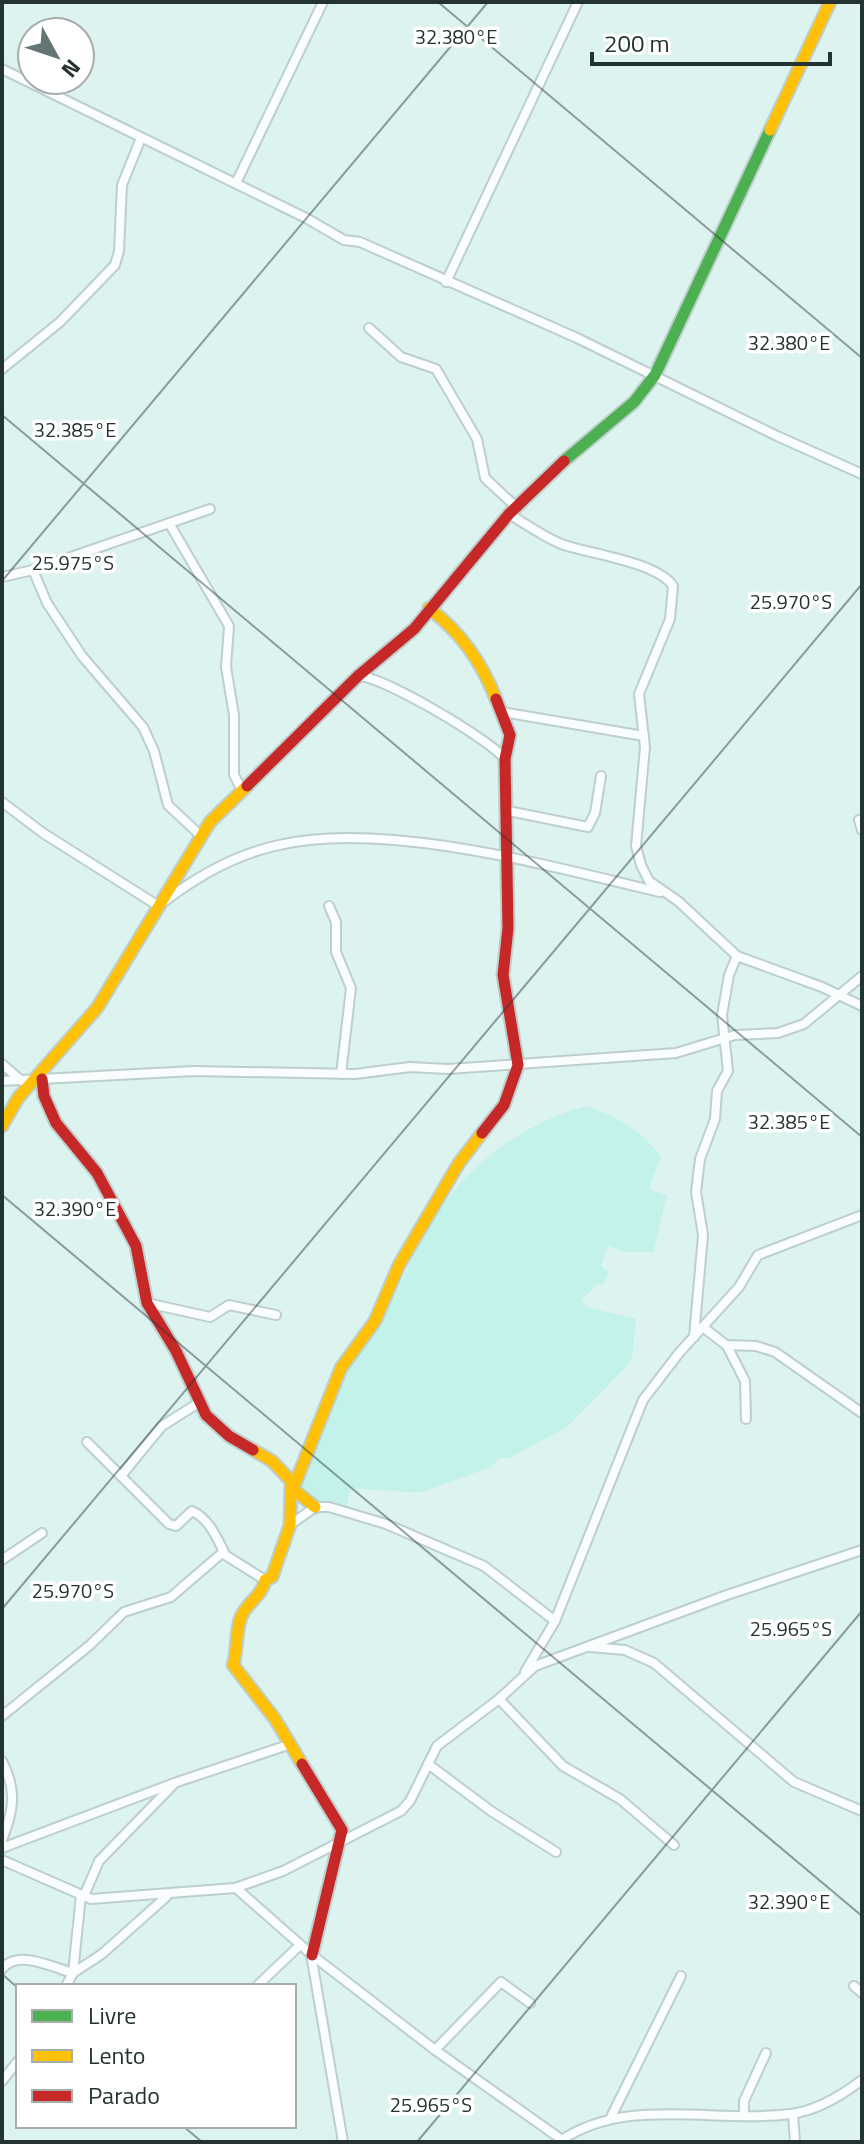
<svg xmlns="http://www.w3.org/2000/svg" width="864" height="2144" font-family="'Titillium Web',sans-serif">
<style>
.green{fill:#c3f2eb}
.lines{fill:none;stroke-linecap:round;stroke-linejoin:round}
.street-casing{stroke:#bdcfcc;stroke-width:12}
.fast-casing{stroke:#bdcfcc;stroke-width:15}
.slow-casing{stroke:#bdcfcc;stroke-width:15}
.jam-casing{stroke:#bdcfcc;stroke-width:15}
.street{stroke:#fafdfd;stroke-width:8}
.fast{stroke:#4caf50;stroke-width:11}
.slow{stroke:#ffc107;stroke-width:11}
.jam{stroke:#c62828;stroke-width:11}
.ticks{fill:none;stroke:#223330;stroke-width:2;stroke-opacity:0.45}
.ticks-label{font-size:20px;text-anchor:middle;fill:#223330;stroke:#fff;stroke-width:7;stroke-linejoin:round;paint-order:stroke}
</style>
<rect width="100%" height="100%" fill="#ddf3f0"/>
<path class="green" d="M586,1106C617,1117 641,1129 661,1157L649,1189L667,1195L653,1252H625L608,1246L601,1267L609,1271L603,1285L598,1283L582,1300L587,1307L636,1319L632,1358L627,1366L567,1427L509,1458H499L491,1467L419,1493L351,1488L346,1508C328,1505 310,1503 297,1488C311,1441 331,1392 356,1349C364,1335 376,1323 385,1310C403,1283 414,1252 430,1224C465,1166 521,1124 586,1106Z"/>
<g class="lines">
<defs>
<g id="street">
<path d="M2,69L306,218L344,240L360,242L577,338L777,436L862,474"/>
<path d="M236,183L323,2"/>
<path d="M446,282L578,2"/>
<path d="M369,328L401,357L436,369L477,439L485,478L516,507"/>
<path d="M2,369L60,322L115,265L119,251L122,185L141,138"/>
<path d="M509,514C526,524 545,538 564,545C591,554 657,562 673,586L670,619L639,694L645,747L636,846L641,865L649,881L678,901L737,956L822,987L862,1006"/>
<path d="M169,523L229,626L226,667L234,715V775L242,790"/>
<path d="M33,570L47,603L82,656L143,727L154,751L168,805L201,836"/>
<path d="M2,577L33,570L210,509"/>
<path d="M359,676C384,677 489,739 505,759"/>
<path d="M502,712L644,736"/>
<path d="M2,802L43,833L160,907"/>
<path d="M508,811L588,827L595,813L601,776"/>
<path d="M859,820L862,830"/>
<path d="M165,901C199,875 237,854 279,845C385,820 553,867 660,892"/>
<path d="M329,906L336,922V952L351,988L341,1074"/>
<path d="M2,1064L22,1081"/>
<path d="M2,1081L194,1071L355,1074L410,1067L448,1069L676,1053L735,1035L778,1033L804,1024L862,976"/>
<path d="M147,1303L210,1317L229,1305L276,1315"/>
<path d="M703,1327L726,1345L756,1346L775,1352L862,1413"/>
<path d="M694,1337L703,1235L696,1192L700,1159L715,1119L717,1091L728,1071L722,1015L729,975L737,956"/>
<path d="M727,1346L745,1381L746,1419"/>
<path d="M87,1442L169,1524L176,1526L192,1511C209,1519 216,1536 224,1552"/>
<path d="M121,1476L162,1426L200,1402"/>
<path d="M290,1525L315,1507H329L386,1524L484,1566L555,1621"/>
<path d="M2,1560L42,1533"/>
<path d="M590,1647L625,1650L654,1663L794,1782L862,1811"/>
<path d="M525,1672L555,1621L643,1400L679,1353L739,1287L758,1255L862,1215"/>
<path d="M499,1699L563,1766L620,1799L674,1845"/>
<path d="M2,1716L90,1645L124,1612L171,1597L222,1553L265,1580"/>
<path d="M2,1761C17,1790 14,1810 2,1840"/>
<path d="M428,1764L491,1811L556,1852"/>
<path d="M2,1848L177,1782L291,1744"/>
<path d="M2,1860L91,1899L235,1888L283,1871L401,1811L410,1801L437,1746L499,1699L535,1666L727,1595L862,1550"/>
<path d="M236,1888L312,1955L435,2050L565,2142"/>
<path d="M84,1896L99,1861L173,1785"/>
<path d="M311,1954L343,2142"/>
<path d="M2,1969C18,1949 51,1967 73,1973L81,1895"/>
<path d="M66,1986L73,1973L102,1954L166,1897"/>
<path d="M257,1986L300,1945"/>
<path d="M854,1986L862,1993"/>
<path d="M435,2050L501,1982L530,2003"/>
<path d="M2,2081L18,2061"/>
<path d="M793,2114L795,2142"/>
<path d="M744,2115V2101L766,2053"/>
<path d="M611,2117L681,1976"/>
<path d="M560,2141C628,2095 714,2124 790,2114C817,2111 841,2096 862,2080"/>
</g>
<path id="fast" d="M564,461L634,402L655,375L770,130"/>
<g id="slow">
<path d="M770,130L830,2"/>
<path d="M429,608C461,633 481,661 496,699"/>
<path d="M2,1126L18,1098L97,1008L210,822L247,786"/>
<path d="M253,1450L272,1461L291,1481L290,1525L272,1577L265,1580C263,1594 250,1601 243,1613C235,1626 238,1650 233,1665L275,1719L302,1764"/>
<path d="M315,1507L293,1489L341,1368L375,1321L399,1265L459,1163L482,1133"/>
</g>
<g id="jam">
<path d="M247,786L358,676L414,629L509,514L564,461"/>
<path d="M42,1079L44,1096L56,1123L97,1173L136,1246L147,1303L176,1351L206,1415L229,1436L253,1450"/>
<path d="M482,1133L504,1105L518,1065L503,975L508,928L505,759L510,735L496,699"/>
<path d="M302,1764L342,1830L312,1955"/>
</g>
</defs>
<use href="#street" class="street-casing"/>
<use href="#fast" class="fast-casing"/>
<use href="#slow" class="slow-casing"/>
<use href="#jam" class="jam-casing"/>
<use href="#street" class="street"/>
<use href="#fast" class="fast"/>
<use href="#slow" class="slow"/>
<use href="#jam" class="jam"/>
</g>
<path class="ticks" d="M438,2L862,358M2,415L862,1137M2,581L488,2M2,1195L862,1916M2,1609L862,584M2,1974L18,1988M183,2126L202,2142M417,2142L862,1611"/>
<g class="ticks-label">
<text x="456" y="44">32.380°E</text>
<text x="789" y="350">32.380°E</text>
<text x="75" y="437">32.385°E</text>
<text x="73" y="570">25.975°S</text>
<text x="791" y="609">25.970°S</text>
<text x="789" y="1129">32.385°E</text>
<text x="75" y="1216">32.390°E</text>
<text x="73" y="1598">25.970°S</text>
<text x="791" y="1636">25.965°S</text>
<text x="789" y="1909">32.390°E</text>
<text x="431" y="2112">25.965°S</text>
</g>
<rect width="864" height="2144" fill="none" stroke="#223330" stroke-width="8"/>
<rect x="16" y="1984" width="280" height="144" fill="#ffffff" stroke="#a7adac" stroke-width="2"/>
<rect x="32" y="2010" width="40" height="12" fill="#4caf50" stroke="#a7adac" stroke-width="2"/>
<text x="88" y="2024" font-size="24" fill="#223330">Livre</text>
<rect x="32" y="2050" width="40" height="12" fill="#ffc107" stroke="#a7adac" stroke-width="2"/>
<text x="88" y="2064" font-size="24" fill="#223330">Lento</text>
<rect x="32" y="2090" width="40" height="12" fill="#c62828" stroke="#a7adac" stroke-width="2"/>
<text x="88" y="2104" font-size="24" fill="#223330">Parado</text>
<g transform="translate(56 56) rotate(130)"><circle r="38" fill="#ffffff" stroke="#a7adac" stroke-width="2"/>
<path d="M0-6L14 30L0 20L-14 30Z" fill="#637673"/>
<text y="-12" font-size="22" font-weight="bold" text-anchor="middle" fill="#223330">N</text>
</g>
<path d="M592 52v12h238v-12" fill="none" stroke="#223330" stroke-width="4"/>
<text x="604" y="52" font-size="24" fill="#223330" stroke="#ffffff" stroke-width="6" paint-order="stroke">200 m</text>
</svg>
